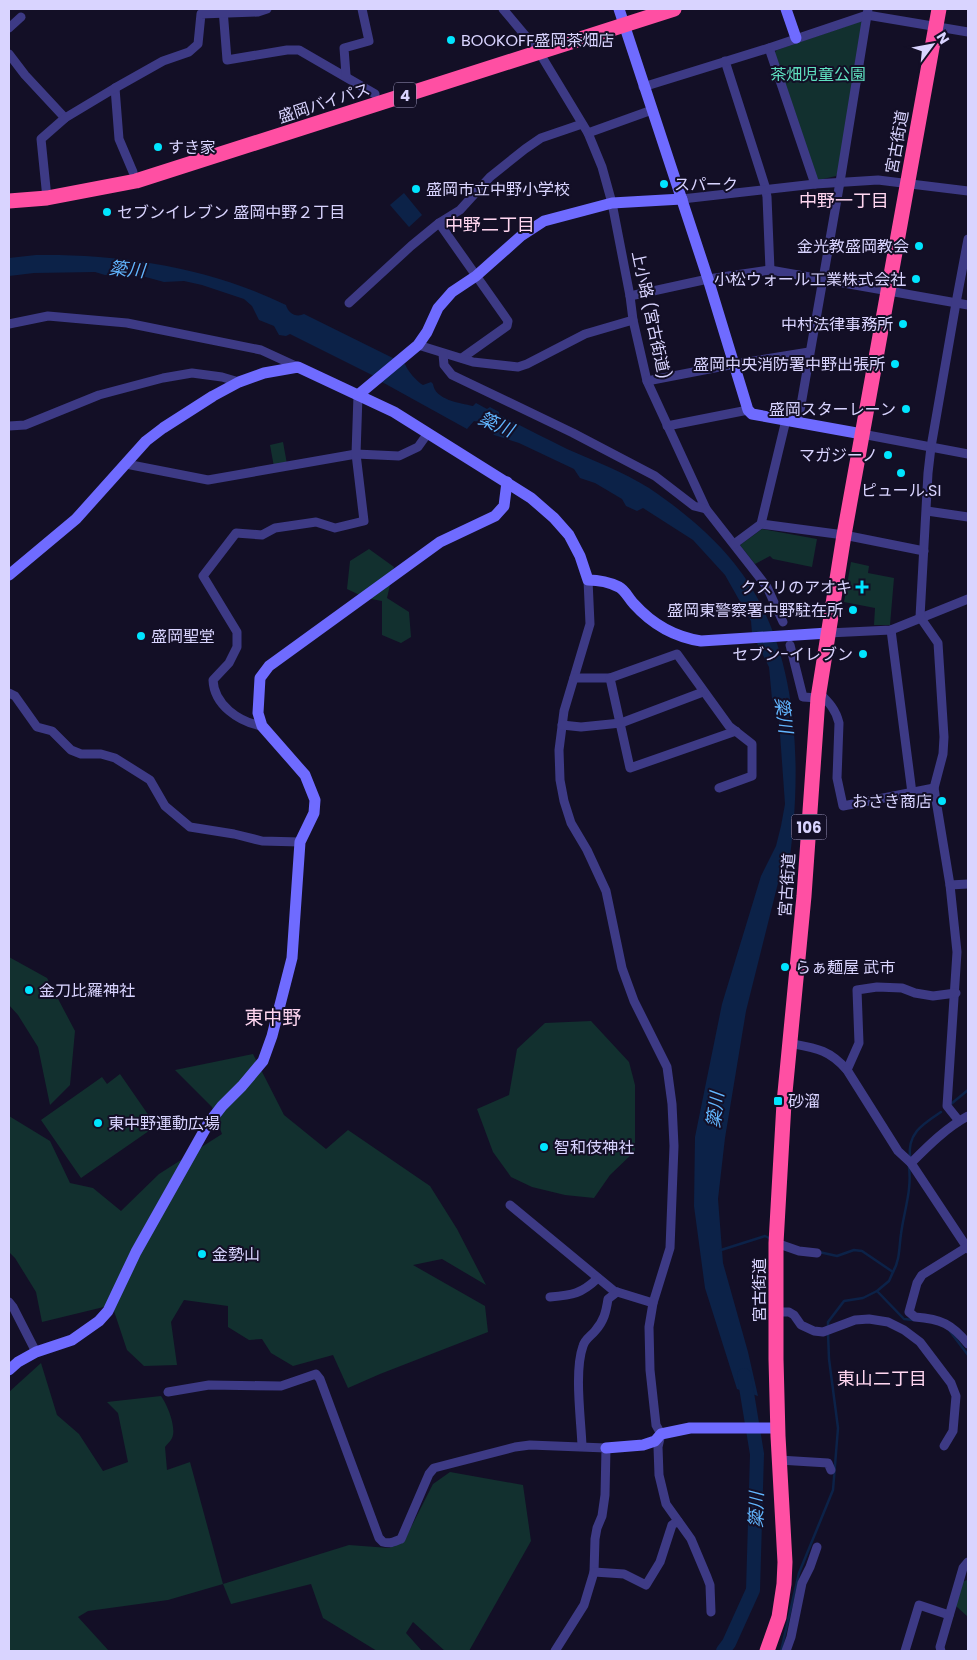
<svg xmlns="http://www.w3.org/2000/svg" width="977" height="1660" font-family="Poppins,'Noto Sans JP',sans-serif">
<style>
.green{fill:#12302f}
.water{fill:#0c2248}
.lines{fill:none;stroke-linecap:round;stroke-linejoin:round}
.stream{stroke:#0c2248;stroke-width:2.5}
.river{stroke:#0c2248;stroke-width:14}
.street{stroke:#3d3a85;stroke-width:9}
.secondary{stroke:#6f6bff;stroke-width:11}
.highway{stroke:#ff4fa3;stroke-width:15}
.poi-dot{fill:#00e5ff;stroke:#130f26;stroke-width:2}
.labels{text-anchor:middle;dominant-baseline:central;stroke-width:4;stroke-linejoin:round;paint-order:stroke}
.shield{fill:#130f26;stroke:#9e99be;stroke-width:1}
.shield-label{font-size:15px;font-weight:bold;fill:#d9d4ff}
.poi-label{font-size:16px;fill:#d9d4ff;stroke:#130f26;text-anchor:start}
.park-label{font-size:16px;fill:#5fe0c0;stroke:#130f26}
.street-label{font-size:16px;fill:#d9d4ff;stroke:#130f26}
.neighbourhood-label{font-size:18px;fill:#ffd6f0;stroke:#130f26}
.water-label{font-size:18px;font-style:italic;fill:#62b6ff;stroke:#130f26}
.quarter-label{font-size:19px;fill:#ffd6f0;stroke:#130f26}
</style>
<rect width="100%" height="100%" fill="#130f26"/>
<g class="green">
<path d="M861,21L863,23L838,172L836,176L819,180L815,176L774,53L777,50Z"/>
<path d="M283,442L287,464L274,467L270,445Z"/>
<path d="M762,529L817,539L812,567L773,559L770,556L755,564L740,545Z"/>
<path d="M369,549L394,567L387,598L409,612L411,637L401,643L382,635V601L366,598L347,589L350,561Z"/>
<path d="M851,562L869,566L868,573L894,578L890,625H874L875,608L844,602Z"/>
<path d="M9,957L47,978L75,1031L70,1085L50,1105L38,1047L18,1015L9,1005Z"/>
<path d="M591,1021L629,1062L635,1085V1151L610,1175L594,1198L565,1195L532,1187L511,1177L493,1152L477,1109L509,1095L517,1049L545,1023Z"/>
<path d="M253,1054L284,1115L326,1149L348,1130L430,1186L457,1229L486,1285L442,1259L413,1265L485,1306L488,1332L380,1374L348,1388L333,1355L293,1366L271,1353L262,1339L249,1340L228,1327V1306L184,1300L171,1322L177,1365L144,1366L127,1350L112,1305L42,1322L36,1292L15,1258L9,1252V1116L50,1141L70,1183L93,1188L121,1211L159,1174L222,1134L212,1107L175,1070Z"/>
<path d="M120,1074L156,1126L81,1178L41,1120L102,1077L107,1084Z"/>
<path d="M41,1363L57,1415L79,1434L103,1471L128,1462L118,1413L107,1402L161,1396C167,1404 177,1428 172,1438C171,1441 167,1444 165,1447L167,1470L190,1462L223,1584L349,1545L389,1548L404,1541L433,1484L450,1472L523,1485L531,1541L469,1651H445L413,1622L406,1633L422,1651H377L323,1618L311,1584L231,1604L223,1584L168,1600L88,1611L78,1617L109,1651H9V1392Z"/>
<path d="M967,1580L968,1581V1617L956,1606L962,1582Z"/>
</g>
<g class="water">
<path d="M404,193L422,215L409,227L390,205Z"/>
<path d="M36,255C122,254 208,267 286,305C288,313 296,318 304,314L405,364C407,370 417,382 423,385L431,382L433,384C435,400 460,403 473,406L476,403L487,409L490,407L499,412V415C522,426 544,438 567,449C595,461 623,472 649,488C680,509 710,533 734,563C801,645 803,770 788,871L781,876L779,879L746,1011L725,1138L718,1199L723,1263L748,1352L758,1396L737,1389L705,1288L694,1206L695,1137L722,1004L761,876L776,846L781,826L785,804L779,720L772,699L769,667L752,633L751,621L725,575L693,540L643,508L637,511L626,506L622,499L595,483L580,478L574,469L519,443L494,435L492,432L497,429L484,423L474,421L467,429L382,382L372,375L290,334L286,336L279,335L274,326L259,320L252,306L244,299L202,285L184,281L164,282L142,276L118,273L105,275L95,272L34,273L9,276V258Z"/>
</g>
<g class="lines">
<g class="stream">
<path d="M951,1104L968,1090"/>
<path d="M910,1158C907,1133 923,1124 941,1112"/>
<path d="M721,1250L765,1236L769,1238"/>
<path d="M819,1252L837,1256L854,1250L862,1251L893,1272L889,1281L877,1291L904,1319L913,1320"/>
<path d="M893,1272C900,1260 899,1247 901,1234C904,1211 912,1190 909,1167"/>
<path d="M828,1327V1322L844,1301L863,1298L877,1291"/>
<path d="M949,1330L968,1355"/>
<path d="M781,1651L799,1573L833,1490L838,1428L829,1359L828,1333"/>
</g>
<path class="river" d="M723,1651L729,1643L753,1590L757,1454L744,1375"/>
<g class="street">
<path d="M223,9L227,60L287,50H299L375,94"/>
<path d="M503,9L539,52L588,133L602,167L612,203L630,296L633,320L647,381L706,509L767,587L783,622"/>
<path d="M9,28L21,17"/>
<path d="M769,48L815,184"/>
<path d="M9,54L25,75L65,118"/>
<path d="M725,61L765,186L767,197L770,270"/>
<path d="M346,75L344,48L369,41L362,9"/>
<path d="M643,87L769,48L867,15L968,32"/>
<path d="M115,88L119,139L133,172"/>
<path d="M588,133L652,110"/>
<path d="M47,198L41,139L65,118L115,88L163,61L189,52L198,44L201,14L258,12L267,9"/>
<path d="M682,199L815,184L878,180L968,191"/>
<path d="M439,223L508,321L507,326L462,358"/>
<path d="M630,296L708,279L770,270L968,305"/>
<path d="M349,303L411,246L439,223L460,210L490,177L525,149L541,138L582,124"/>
<path d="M9,324L48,316L127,323L261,350L298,367"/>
<path d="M418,345L473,362L518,367L527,364L585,334L633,320"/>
<path d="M443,354L444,365L452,375L573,433L655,476L694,506L706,509"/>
<path d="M647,381L735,364L809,352"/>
<path d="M798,422L840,182L868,9"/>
<path d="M9,426L25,425L99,395L163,378L192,373L222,377L239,382"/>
<path d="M667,426L748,410"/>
<path d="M862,434L968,454"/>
<path d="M126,464L208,480L356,454L399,456L418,447L428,433"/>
<path d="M927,511L968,517"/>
<path d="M761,524L844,535L924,551"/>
<path d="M734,544L761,524L786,420"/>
<path d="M588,580L590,624L564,711L559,750L560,780L564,801L571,823L587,850L606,891L622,968L634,1001L667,1067L672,1104L674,1146L670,1248L653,1303L649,1327L650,1370L656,1425L661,1434L658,1447L659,1475L666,1504L691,1539L707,1577L710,1585L711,1612"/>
<path d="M891,630L912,793"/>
<path d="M828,633L891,630L968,599"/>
<path d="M790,645L803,697L818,698"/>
<path d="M574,678H610L677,654L729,726L752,744V776L719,788"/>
<path d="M610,678L630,768L736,731"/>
<path d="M9,693L15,696L37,727L52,731L71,750L81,754H101L115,758L150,780L165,806L190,827L234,834L262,841L300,842"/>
<path d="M819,693C829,702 836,710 839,723L837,778L843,806L934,788L950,885L957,952L947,1106L959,1121"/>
<path d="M562,725L581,727L621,723L703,692"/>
<path d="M262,726C239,722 214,705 213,680L229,663L237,647V632L203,576L236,533L262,535L275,528L316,522L335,528L364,521L356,454L358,395"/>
<path d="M934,788L943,754L944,737L938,643L920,617L928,473L931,447L956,303L968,239"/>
<path d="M950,885L968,884"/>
<path d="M788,1043C815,1048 829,1049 847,1070L898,1151L911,1163L968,1249"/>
<path d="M847,1070L859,1043L857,990L877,987L902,988L915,993L933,996L956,993"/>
<path d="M911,1163C928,1146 947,1127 968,1116"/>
<path d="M510,1205L614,1291L653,1303"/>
<path d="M776,1243L799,1251L817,1253"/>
<path d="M967,1247L922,1275L917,1283L909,1312L915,1317C941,1319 952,1324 968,1344"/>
<path d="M550,1297C573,1295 581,1294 598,1278"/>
<path d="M9,1302L13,1307L36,1352"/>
<path d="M776,1312H789L794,1315L801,1325L814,1331L823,1332L855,1320L869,1319L888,1322L904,1330L920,1342L951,1383L956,1396L953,1431L944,1446"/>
<path d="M168,1392L209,1385L281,1386L316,1374L320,1379L379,1538L383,1542C390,1544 394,1542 401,1539L429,1474L434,1468L515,1447L530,1445L606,1448L605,1495L602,1516L597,1528L595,1539L594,1572L584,1605L555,1651"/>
<path d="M582,1446C581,1419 574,1371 583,1346C585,1339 591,1336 595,1331C604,1321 606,1312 608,1299L617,1292"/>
<path d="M779,1460L828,1463L831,1470"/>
<path d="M594,1572L624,1574L646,1585L660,1562L672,1525L678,1521"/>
<path d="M786,1651L791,1637L802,1583L810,1567L817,1547"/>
<path d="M905,1651L919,1605L949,1615"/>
<path d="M941,1651L940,1647L963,1568L968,1562"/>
</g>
<g class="secondary">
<path d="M619,9L708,279L748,410L752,414L862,434"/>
<path d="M786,9L796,38"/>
<path d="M358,395L418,345L427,332L438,308L452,292L476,276L521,236L544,221L612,203L682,199"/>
<path d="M9,575L76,519L146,441L163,428L213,396L239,382L264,373L298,367L394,412L531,498L554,518L569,535L580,556L588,580C599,580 609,582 619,587C625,590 629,599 634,604C652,624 675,637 701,641L828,633"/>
<path d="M9,1370L18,1362L36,1352L72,1340L99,1321L108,1311L136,1252L208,1124L222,1106L242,1086L263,1061L272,1036L292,958L300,842L314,813L315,800L305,775L262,726L258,713L260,678L269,666L440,542L495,516L504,506L507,482"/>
<path d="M606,1448L643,1445L655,1441L661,1434L690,1428H778"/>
</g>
<g class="highway">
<path d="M9,201L47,198L136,181L674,9"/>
<path d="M767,1651L779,1617L784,1584L785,1562L778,1436L776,1359V1243L784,1103L804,896L818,698L844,535L939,9"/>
</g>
</g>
<g class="poi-dot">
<circle cx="451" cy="40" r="5"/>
<circle cx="158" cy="147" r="5"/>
<circle cx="664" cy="184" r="5"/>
<circle cx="416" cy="189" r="5"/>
<circle cx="107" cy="212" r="5"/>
<circle cx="919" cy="246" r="5"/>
<circle cx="916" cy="279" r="5"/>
<circle cx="903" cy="324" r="5"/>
<circle cx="895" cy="364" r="5"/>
<circle cx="906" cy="409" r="5"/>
<circle cx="888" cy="455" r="5"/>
<circle cx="901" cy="473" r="5"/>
<path d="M859.5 579.5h5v5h5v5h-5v5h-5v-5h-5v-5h5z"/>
<circle cx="853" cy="610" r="5"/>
<circle cx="141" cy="636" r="5"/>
<circle cx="863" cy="654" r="5"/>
<circle cx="942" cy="801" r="5"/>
<circle cx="785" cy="967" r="5"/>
<circle cx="29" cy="990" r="5"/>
<rect x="773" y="1096" width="10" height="10" rx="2.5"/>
<circle cx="98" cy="1123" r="5"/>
<circle cx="544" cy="1147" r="5"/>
<circle cx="202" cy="1254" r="5"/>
</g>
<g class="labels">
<g class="shield">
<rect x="394" y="82.5" width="22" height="25" rx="4"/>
<rect x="791.5" y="814.5" width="35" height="25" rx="4"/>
</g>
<g class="shield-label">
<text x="405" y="95">4</text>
<text x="809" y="827">106</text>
</g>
<g class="poi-label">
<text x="461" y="40">BOOKOFF盛岡茶畑店</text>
<text x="168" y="147">すき家</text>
<text x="674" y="184">スパーク</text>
<text x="426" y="189">盛岡市立中野小学校</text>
<text x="117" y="212">セブンイレブン 盛岡中野２丁目</text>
<text x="909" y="246" text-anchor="end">金光教盛岡教会</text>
<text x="906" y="279" text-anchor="end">小松ウォール工業株式会社</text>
<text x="893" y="324" text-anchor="end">中村法律事務所</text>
<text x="885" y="364" text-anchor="end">盛岡中央消防署中野出張所</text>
<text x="896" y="409" text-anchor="end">盛岡スターレーン</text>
<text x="878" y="455" text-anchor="end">マガジーノ</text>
<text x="901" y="490" text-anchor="middle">ピュール.SI</text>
<text x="852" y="587" text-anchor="end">クスリのアオキ</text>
<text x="843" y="610" text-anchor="end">盛岡東警察署中野駐在所</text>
<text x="151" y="636">盛岡聖堂</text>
<text x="853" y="654" text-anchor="end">セブン-イレブン</text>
<text x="932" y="801" text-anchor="end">おさき商店</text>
<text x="795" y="967">らぁ麺屋 武市</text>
<text x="39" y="990">金刀比羅神社</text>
<text x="788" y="1101">砂溜</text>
<text x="108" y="1123">東中野運動広場</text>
<text x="554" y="1147">智和伎神社</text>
<text x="212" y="1254">金勢山</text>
</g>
<g class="park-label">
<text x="818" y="74">茶畑児童公園</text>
</g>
<g class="street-label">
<text transform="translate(324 103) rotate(-18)">盛岡バイパス</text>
<text transform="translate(897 142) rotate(-80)">宮古街道</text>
<text transform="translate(651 315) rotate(78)">上小路 (宮古街道)</text>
<text transform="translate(787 885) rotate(-86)">宮古街道</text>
<text transform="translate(759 1290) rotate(-90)">宮古街道</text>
</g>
<g class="neighbourhood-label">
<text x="844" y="200">中野一丁目</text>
<text x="490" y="224">中野二丁目</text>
<text x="882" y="1378">東山二丁目</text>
</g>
<g class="water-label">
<text transform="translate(127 269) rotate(5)">簗川</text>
<text transform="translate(496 424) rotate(23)">簗川</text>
<text transform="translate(784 715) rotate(82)">簗川</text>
<text transform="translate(715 1110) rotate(-84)">簗川</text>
<text transform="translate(756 1510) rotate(-89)">簗川</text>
</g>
<g class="quarter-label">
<text x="273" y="1017">東中野</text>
</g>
</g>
<rect width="977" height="1660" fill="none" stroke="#d9d4ff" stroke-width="20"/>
<g transform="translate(932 45) rotate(58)" stroke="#130f26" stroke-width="4" paint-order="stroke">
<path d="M0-4L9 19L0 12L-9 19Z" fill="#d9d4ff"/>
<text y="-8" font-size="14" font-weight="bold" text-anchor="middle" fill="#d9d4ff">N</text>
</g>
</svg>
